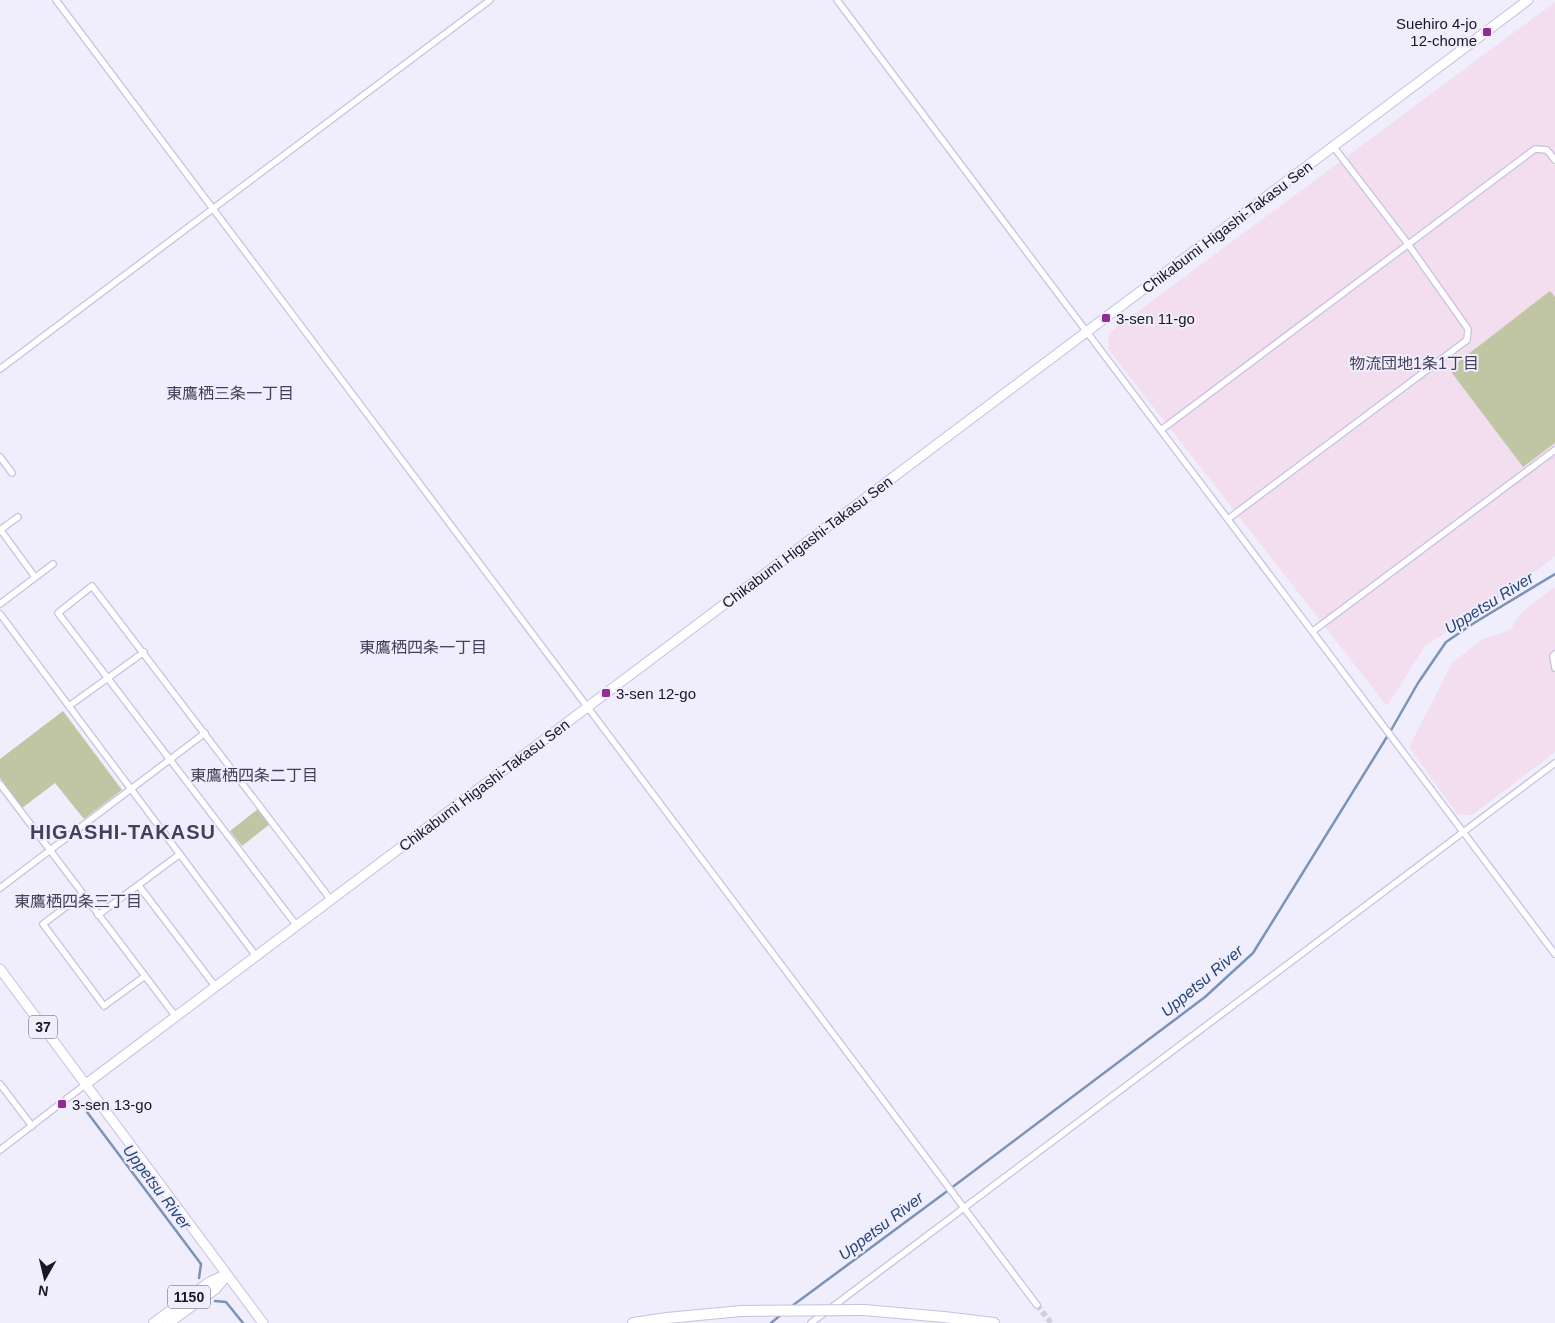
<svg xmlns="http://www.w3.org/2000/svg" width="1555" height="1323" font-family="Helvetica,'Noto Sans JP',sans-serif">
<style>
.industrial{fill:#f2deee}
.green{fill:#c0c6a3}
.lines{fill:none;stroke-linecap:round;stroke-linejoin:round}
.stream{stroke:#7a93b8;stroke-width:2.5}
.street-tunnel{stroke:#d0cddc;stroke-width:5.5;stroke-dasharray:5.5 3;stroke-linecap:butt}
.street-casing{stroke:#c7c0e3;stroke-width:8}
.secondary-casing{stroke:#c7c0e3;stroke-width:11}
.primary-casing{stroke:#c7c0e3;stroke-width:11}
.highway-casing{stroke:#c7c0e3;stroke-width:12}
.street{stroke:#fff;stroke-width:5.5}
.secondary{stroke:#fff;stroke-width:9}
.primary{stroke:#fff;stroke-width:9}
.highway{stroke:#fff;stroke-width:10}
.highway-bridge-casing{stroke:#c7c0e3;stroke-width:12;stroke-linecap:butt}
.highway-bridge{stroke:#fff;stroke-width:10}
.poi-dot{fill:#922c92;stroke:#f0edfc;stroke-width:2}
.labels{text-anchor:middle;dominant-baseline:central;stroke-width:4;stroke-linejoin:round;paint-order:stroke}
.shield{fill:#f0edfc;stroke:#5a5765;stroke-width:1}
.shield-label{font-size:14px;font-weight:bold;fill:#1a1724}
.poi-label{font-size:15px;fill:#1a1724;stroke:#f0edfc;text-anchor:start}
.street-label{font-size:15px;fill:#1a1724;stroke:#f0edfc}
.neighbourhood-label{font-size:16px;fill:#463f5c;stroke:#f0edfc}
.water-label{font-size:16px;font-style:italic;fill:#264778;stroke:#f0edfc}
.district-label{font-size:20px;font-weight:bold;letter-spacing:1px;fill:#463f5c;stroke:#f0edfc}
</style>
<rect width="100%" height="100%" fill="#f0edfc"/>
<g class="industrial">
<path d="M1555,2V556L1509,592L1425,646L1387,706L1108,349L1109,333Z"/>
<path d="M1555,587V752L1472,815H1458L1409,747L1452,663L1483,639L1510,630L1522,612Z"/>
</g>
<g class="green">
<path d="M1550,291L1555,297V443L1523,467L1449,369Z"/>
<path d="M63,711L122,790L84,819L55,783L22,808L0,778V759Z"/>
<path d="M258,809L270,824L242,846L230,831Z"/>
</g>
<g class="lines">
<g class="stream">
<path d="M87,1112L201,1264L199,1278"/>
<path d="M215,1301L226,1302L243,1323"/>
<path d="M792,1306L942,1195L1205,997L1253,953L1390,732L1418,683L1446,642L1474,623L1555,574"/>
<path d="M771,1323L782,1314"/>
</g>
<path class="street-tunnel" d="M1037,1305L1051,1323"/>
<defs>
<g id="street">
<path d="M56,0L1037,1305"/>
<path d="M837,0L1555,954"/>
<path d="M0,369L490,0"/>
<path d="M1161,430L1535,149L1547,150L1555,160"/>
<path d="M0,457L12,473"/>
<path d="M1228,519L1467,340L1468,329L1408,244L1333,146"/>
<path d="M0,529L35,577"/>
<path d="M0,530L18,517"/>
<path d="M0,604L53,564"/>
<path d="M0,614L256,956"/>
<path d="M1313,631L1555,450"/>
<path d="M1555,654L1553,656L1555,668"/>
<path d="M69,706L144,652"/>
<path d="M0,784L176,1017"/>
<path d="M139,886L215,986"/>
<path d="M0,888L205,733"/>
<path d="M82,895L43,924L104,1006L145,976"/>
<path d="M98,915L180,854"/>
<path d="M297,926L58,613L92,586L331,900"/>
<path d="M0,1084L32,1126"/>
<path d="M0,1150L86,1084"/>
<path d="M811,1323L1555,763"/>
</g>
<path id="secondary" d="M86,1084L1528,0"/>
<path id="primary" d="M0,969L263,1323"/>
<g id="highway">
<path d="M864,1310L944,1317L994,1323"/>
<path d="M154,1323L210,1282L226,1275"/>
<path d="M168,1323L215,1289L226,1276"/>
<path d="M633,1323L667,1318L741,1311"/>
</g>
</defs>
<use href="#street" class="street-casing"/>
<use href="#secondary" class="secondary-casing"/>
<use href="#primary" class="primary-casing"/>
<use href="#highway" class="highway-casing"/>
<use href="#street" class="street"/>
<use href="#secondary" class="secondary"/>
<use href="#primary" class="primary"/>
<use href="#highway" class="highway"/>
<defs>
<path id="highway-bridge" d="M741,1311L864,1310"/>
</defs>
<use href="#highway-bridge" class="highway-bridge-casing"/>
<use href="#highway-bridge" class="highway-bridge"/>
</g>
<g class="poi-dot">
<rect x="1482" y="27" width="10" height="10" rx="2.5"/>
<rect x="1101" y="313" width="10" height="10" rx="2.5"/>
<rect x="601" y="688" width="10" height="10" rx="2.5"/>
<rect x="57" y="1099" width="10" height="10" rx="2.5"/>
</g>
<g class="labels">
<g class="shield">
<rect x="29" y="1015.5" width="28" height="23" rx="4"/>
<rect x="168" y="1285.5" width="42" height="23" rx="4"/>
</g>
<g class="shield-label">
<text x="43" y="1027">37</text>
<text x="189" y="1297">1150</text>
</g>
<g class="poi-label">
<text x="1477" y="23" text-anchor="end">Suehiro 4-jo<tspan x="1477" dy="17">12-chome</tspan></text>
<text x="1116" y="318">3-sen 11-go</text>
<text x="616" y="693">3-sen 12-go</text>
<text x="72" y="1104">3-sen 13-go</text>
</g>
<g class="street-label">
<text transform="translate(1227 227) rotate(-37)">Chikabumi Higashi-Takasu Sen</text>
<text transform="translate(807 542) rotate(-37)">Chikabumi Higashi-Takasu Sen</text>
<text transform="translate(484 785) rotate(-37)">Chikabumi Higashi-Takasu Sen</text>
</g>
<g class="neighbourhood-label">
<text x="1414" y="363">物流団地1条1丁目</text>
<text x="230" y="393">東鷹栖三条一丁目</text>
<text x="423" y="647">東鷹栖四条一丁目</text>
<text x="254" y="775">東鷹栖四条二丁目</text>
<text x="78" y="901">東鷹栖四条三丁目</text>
</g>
<g class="water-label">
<text transform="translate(1489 603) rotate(-32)">Uppetsu River</text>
<text transform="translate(1202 981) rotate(-40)">Uppetsu River</text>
<text transform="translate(157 1187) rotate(53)">Uppetsu River</text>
<text transform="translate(881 1226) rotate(-37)">Uppetsu River</text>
</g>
<g class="district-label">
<text x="123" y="832">HIGASHI-TAKASU</text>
</g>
</g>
<g transform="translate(45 1278) rotate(188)" stroke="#f0edfc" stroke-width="4" paint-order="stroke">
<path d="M0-4L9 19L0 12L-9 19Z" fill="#1a1724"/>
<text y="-8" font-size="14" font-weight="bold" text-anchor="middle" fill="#1a1724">N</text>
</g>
</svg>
